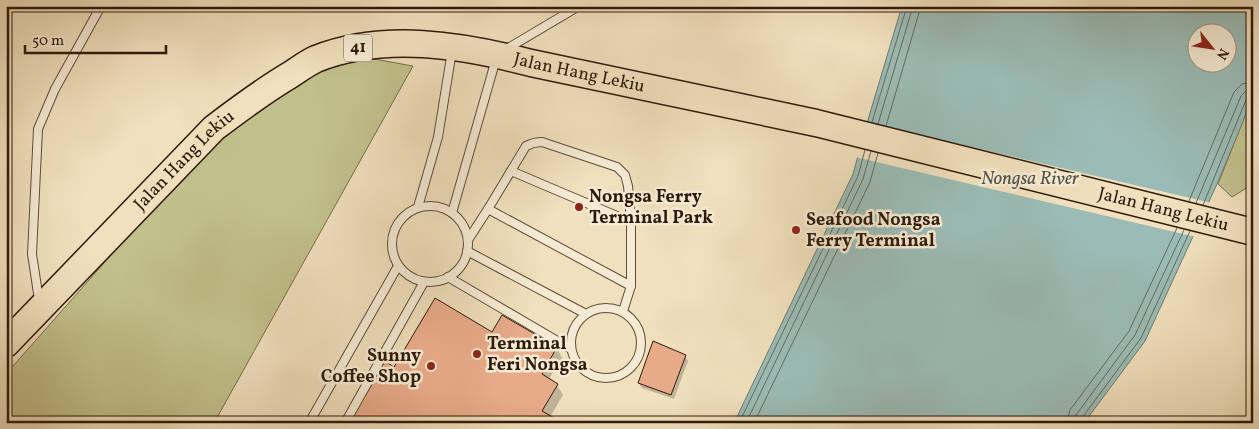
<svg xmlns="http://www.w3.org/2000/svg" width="1259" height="429" font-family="Vollkorn,serif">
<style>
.green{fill:#c1c08c;stroke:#786d4c}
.water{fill:#9bbcb6;stroke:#6f7b72;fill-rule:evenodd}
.pier{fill:#f0e0bd}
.shadow{fill:#0003}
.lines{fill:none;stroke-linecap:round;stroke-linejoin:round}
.shore{stroke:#646b60;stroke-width:1}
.building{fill:#e8ab89;stroke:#2e1a0b}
.lane-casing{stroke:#5e4c38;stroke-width:10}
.highway-casing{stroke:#2e1a0b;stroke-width:29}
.lane{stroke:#f5ebd4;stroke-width:8}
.highway{stroke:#f0e0bd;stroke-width:26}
.poi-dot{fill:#8f2418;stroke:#f5ebd4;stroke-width:2}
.labels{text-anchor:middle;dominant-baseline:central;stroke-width:5;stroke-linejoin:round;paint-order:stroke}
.shield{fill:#f5ebd4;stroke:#6a5947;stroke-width:1}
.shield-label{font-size:16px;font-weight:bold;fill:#2e1a0b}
.street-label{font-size:18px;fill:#2e1a0b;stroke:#f5ebd4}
.poi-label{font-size:18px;font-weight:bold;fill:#2e1a0b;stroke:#f5ebd4;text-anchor:start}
.water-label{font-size:19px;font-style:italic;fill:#545347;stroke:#f5ebd4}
</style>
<rect width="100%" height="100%" fill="#f0e0bd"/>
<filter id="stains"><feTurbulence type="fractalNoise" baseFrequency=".004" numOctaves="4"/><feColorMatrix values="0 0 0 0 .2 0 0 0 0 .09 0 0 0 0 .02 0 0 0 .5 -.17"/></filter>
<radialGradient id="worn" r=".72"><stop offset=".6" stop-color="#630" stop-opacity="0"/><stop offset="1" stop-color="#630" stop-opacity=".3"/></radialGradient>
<g class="green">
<path d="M363,57L413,66L214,423H6V374L232,118L314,63Z"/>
<path d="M1253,95V184L1232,197L1218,184Z"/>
</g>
<path class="water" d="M902,6H1253V95L1242,124L1217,184L1145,341L1084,423H734L853,174L870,113ZM1196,32H1226V62H1196Z"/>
<path class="pier" d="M864,122L1212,203L1196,237L855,157Z"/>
<g class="shadow">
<path d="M503,317L557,348L562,358L549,379L557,385L563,395L550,417L560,423H352L351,421L394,369L493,334Z"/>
<path d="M685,356L688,361L674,399L642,388L639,383Z"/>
</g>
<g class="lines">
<g class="shore">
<path d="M872,122L907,6"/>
<path d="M878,124L913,6"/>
<path d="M886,126L921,6"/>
<path d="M1189,201L1234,92L1242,84L1253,82"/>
<path d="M1196,203L1241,96L1246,91L1253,90"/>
<path d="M1203,205L1246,100L1249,96H1253"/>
<path d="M739,423L858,176L865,150"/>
<path d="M746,423L863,179L871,151"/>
<path d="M754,423L870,182L878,153"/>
<path d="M1067,423L1070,410L1129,331L1177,228"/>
<path d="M1074,423L1076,415L1135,335L1184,230"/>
<path d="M1081,423L1082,418L1141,338L1190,231"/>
</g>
</g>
<g class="building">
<path d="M435,298L492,332L502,315L557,347L542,374L558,384L542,411L563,423H353L350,421L385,361L394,367Z"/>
<path d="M653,341L686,355L671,395L638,383Z"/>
</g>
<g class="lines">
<defs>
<g id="lane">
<path d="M505,50L579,6"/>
<path d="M511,171L631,222"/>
<circle cx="430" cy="244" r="38"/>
<path d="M418,207L438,137L452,51"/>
<path d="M488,209L631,286"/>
<path d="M452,213L496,59"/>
<path d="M468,240L488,209L526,146C532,143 535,142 542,142L617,167L625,175L628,186L631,222V286L623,311"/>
<path d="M467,251L586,314"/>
<path d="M448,277L571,349"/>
<path d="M39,300L32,254L38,129L55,89L101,6"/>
<circle cx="606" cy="343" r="35"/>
<path d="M309,423L398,266"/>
<path d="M345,423L424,282"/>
</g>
<g id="highway">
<path id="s1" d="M6,344L214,128C239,109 263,91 290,75C298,70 307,63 316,59C384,32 462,45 531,63L816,123L1253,232"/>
</g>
</defs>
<use href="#lane" class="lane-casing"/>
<use href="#highway" class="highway-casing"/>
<use href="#lane" class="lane"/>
<use href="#highway" class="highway"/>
</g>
<g class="poi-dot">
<circle cx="579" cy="207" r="5"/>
<circle cx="796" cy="230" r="5"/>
<circle cx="477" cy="354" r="5"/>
<circle cx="431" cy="366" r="5"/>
</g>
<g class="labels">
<rect class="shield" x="344" y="34.5" width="28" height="27" rx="4"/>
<g class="shield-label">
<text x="358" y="48">41</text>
</g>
<g class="street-label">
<text stroke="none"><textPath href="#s1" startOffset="691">Jalan Hang Lekiu</textPath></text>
<text stroke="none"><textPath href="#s1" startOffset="256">Jalan Hang Lekiu</textPath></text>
<text stroke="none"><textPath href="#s1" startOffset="1291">Jalan Hang Lekiu</textPath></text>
</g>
<g class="poi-label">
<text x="589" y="197">Nongsa Ferry<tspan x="589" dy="21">Terminal Park</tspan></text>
<text x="806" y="220">Seafood Nongsa<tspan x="806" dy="21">Ferry Terminal</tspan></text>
<text x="487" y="344">Terminal<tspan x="487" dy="21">Feri Nongsa</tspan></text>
<text x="421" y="356" text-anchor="end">Sunny<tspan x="421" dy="21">Coffee Shop</tspan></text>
</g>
<g class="water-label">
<text x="1030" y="179">Nongsa River</text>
</g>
</g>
<rect width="1259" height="429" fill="none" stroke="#f0e0bd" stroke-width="25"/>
<rect x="8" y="8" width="1244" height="414" fill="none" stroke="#2e1a0b" stroke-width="2.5"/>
<rect x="12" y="12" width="1234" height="404" fill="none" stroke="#2e1a0b"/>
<g transform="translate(1212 48) rotate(120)"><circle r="24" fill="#f5ebd4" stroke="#a59784"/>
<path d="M0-4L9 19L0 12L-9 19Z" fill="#8f2418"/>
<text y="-8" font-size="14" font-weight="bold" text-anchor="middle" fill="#2e1a0b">N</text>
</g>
<path d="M25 45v8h141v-8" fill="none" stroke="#2e1a0b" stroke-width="2.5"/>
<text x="32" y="45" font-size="15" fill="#2e1a0b" stroke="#f5ebd4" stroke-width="4" paint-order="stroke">50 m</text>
<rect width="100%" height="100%" filter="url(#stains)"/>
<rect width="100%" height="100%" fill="url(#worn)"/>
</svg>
